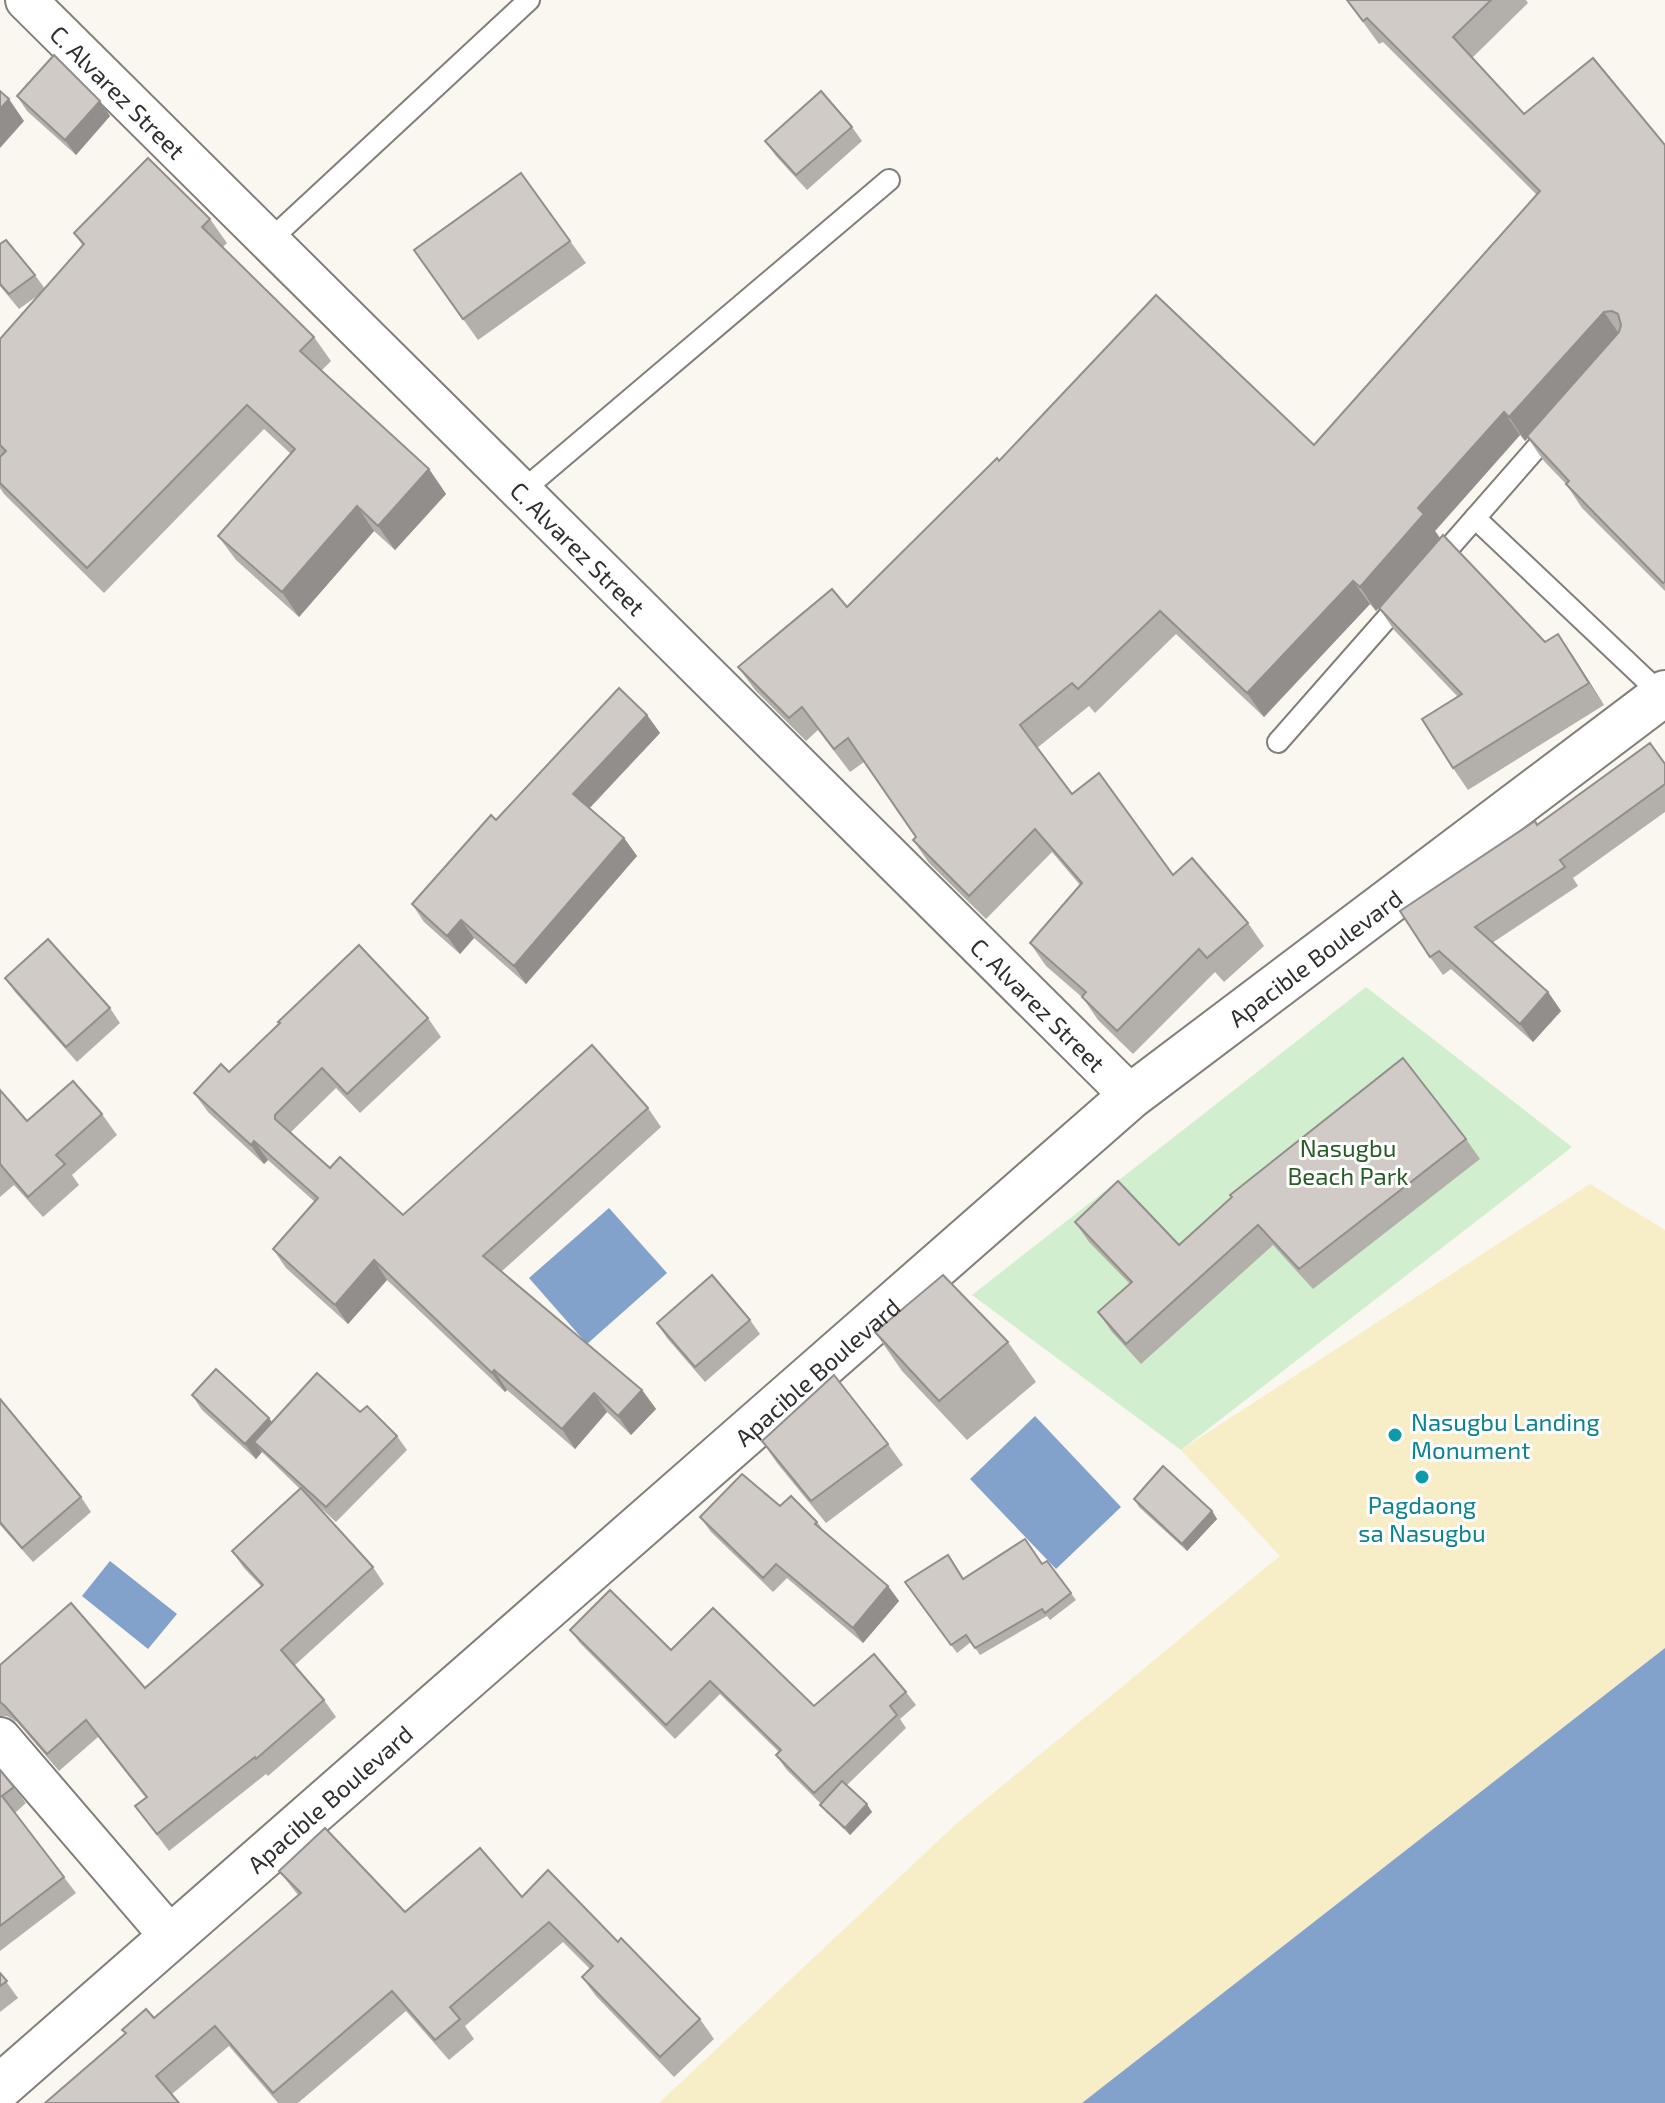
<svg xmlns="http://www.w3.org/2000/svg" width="1665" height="2103" font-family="'Exo 2',sans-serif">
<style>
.green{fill:#d1efcf}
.sand{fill:#f7edc7}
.water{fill:#82a2cc}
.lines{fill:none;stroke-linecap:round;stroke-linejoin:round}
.service-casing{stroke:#827e79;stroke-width:24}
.minor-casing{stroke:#827e79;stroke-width:44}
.tertiary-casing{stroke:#827e79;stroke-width:48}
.service{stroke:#fff;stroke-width:20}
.minor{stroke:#fff;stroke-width:40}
.tertiary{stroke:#fff;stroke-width:44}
.wall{fill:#b3afaa}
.shaded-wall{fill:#928e8b}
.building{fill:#d0cbc6;stroke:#928e8b;stroke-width:2}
.culture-dot{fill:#0f9aa8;stroke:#fff;stroke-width:3}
.labels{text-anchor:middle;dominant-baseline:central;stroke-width:6;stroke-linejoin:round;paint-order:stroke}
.street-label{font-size:24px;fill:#312f2d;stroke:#fff}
.park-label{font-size:24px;fill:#285c26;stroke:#fff}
.culture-label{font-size:24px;fill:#0d838f;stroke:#fff;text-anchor:start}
</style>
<rect width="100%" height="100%" fill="#faf6f0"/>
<path class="green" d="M1366,987L1572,1147L1181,1450L972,1295Z"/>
<path class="sand" d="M1590,1184L1665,1230V1648L1082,2103H659L955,1825L1280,1556L1181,1450Z"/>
<g class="water">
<path d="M609,1208L667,1273L587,1344L529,1278Z"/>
<path d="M1035,1416L1121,1507L1056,1569L970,1479Z"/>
<path d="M110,1561L177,1614L148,1649L82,1596Z"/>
<path d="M1665,1648V2103H1082Z"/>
</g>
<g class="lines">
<defs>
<g id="service">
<path d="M269,241L529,0"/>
<path d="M521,492L889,180"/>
<path d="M1475,518L1662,695"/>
<path d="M1434,565L1553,429"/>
<path d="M1278,742L1402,601"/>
</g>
<g id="minor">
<path id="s1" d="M26,0L1131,1096"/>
<path d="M0,1738L171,1937"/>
</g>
<g id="tertiary">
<path id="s2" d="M0,2087L1131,1096L1665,693"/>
</g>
</defs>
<use href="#service" class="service-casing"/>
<use href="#minor" class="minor-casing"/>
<use href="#tertiary" class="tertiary-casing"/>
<use href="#service" class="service"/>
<use href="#minor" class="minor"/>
<use href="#tertiary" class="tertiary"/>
</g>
<g class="wall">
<path d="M1347,0H1526L1528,3L1472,58L1524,114L1665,145V591L1582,508L1566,484L1543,460L1528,438L1525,441L1520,435L1435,531L1440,538L1376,611L1370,604L1264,717L1176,634L1095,713L1089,706L1037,748L1072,794L1173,875L1248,923L1264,946L1224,982L1215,972L1133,1054L1098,1020L1083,998L1046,966L1030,943L1080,885L1052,852L986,919L929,863L913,840L916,837L864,762L850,772L818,730L806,741L755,690L738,667L847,607L999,461L1314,445L1537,195L1383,42L1379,44Z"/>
<path d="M17,96L100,101L110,116L76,155L27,111Z"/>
<path d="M852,127L862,141L807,190L776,156L765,141Z"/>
<path d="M521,173L586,263L478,340L414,250Z"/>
<path d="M210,219L227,243L223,247L314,337L331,361L321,371L429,469L446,494L395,550L374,531L299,617L236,560L218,536L291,454L264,429L104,593L4,494L0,488V457L1,456L0,455V339L40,294L19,309L0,286V244L35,275L45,289L83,246L74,233Z"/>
<path d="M1379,608L1545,642L1573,656L1604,705L1468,790L1453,768L1458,697L1394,630Z"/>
<path d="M647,715L660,733L589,808L624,838L637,856L526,984L474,938L460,954L424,922L412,904L496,820Z"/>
<path d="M1665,764V812L1573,878L1578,886L1492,943L1548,992L1561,1011L1533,1042L1451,969L1443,975L1430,957L1537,825Z"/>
<path d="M5,978L110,1008L120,1023L77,1062L15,992Z"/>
<path d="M428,1018L441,1037L360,1113L336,1088L291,1132L330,1168L403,1215L648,1108L661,1127L501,1272L642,1390L656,1409L631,1435L607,1412L575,1449L507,1390L505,1392L387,1280L348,1324L286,1268L273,1249L315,1202L268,1160L264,1164L208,1112L194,1093L229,1072Z"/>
<path d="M0,1090L27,1121L102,1114L117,1135L72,1175L79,1185L43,1217L14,1185L0,1197Z"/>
<path d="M1466,1139L1480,1159L1313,1289L1273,1245L1141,1364L1112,1332L1098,1312L1130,1284L1089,1242L1075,1222L1179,1245Z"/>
<path d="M750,1320L760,1334L705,1382L667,1338L657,1323Z"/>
<path d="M875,1332L1008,1342L1036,1382L967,1440L902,1371Z"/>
<path d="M192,1395L272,1422L360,1412L397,1436L407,1450L336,1522L310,1498L373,1567L384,1584L294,1666L324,1700L336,1717L268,1776L266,1774L169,1851L135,1806L146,1798L98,1737L59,1771L17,1722L7,1716H0V1665L145,1688L261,1586L244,1568L232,1551L300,1489L262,1452L256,1459L202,1410Z"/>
<path d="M0,1399L81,1497L91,1512L33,1562L0,1525Z"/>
<path d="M762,1441L888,1444L903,1465L826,1523L777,1463Z"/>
<path d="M1134,1499L1212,1511L1217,1519L1187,1551L1139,1507Z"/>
<path d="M780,1506L817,1522L824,1531L888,1586L899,1601L863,1643L787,1578L773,1592L711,1532L700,1517Z"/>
<path d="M1047,1561L1076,1600L1050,1620L1047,1616L980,1655L971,1642L957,1653L905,1582L964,1579L1042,1564Z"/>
<path d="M570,1630L671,1650L814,1706L906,1692L916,1705L900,1719L906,1728L847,1785L872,1812L850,1835L826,1812L821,1804L786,1769L776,1755L779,1752L720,1694L675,1739L580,1643Z"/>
<path d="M0,1770L14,1787L26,1803L15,1813L76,1893L0,1951Z"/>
<path d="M279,1871L405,1912L522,1897L618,1942L700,2019L714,2039L674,2077L596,1996L582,1977L590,1969L563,1942L465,2026L474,2039L449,2060L406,2011L298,2103H278L229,2046L172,2094L45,2103L154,2018L298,1895Z"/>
<path d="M0,1973L18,1998L0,2012Z"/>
</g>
<g class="shaded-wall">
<path d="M9,99L24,121L0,148V109Z"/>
<path d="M100,101L110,116L76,155L65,140Z"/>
<path d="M1604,312L1620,335L1525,441L1509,417Z"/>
<path d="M1504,412L1520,435L1435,531L1440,538L1376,611L1360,587L1418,508Z"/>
<path d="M429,469L446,494L395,550L378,526Z"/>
<path d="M357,506L374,531L299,617L282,592Z"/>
<path d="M1353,581L1370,604L1264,717L1247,693Z"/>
<path d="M1558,634L1573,656L1604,705L1589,683Z"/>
<path d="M647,715L660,733L586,812L573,794Z"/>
<path d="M624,838L637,856L526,984L514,966Z"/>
<path d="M461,920L474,938L460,954L447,936Z"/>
<path d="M1548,992L1561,1011L1533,1042L1520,1024Z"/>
<path d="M254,1141L268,1160L264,1164L251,1145Z"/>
<path d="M374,1260L387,1280L348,1324L335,1305Z"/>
<path d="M494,1370L507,1390L505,1392L492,1373Z"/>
<path d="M642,1390L656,1409L631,1435L618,1416Z"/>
<path d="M594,1393L607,1412L575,1449L562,1429Z"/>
<path d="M269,1418L280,1433L254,1442L262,1452L256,1459L245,1444Z"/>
<path d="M1212,1511L1217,1519L1187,1551L1182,1544Z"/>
<path d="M888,1586L899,1601L863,1643L853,1628Z"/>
<path d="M867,1804L872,1812L850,1835L845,1828Z"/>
</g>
<g class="building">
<path d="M1347,0H1491L1453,37L1524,114L1593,58L1665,145V582L1663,583L1566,484L1569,481L1527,436L1619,332L1621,325L1618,314L1612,311L1604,312L1509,417L1504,412L1418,508L1424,514L1360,587L1353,581L1247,693L1160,611L1078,689L1072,683L1020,725L1072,794L1099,773L1173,875L1192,858L1248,923L1207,958L1199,949L1117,1031L1082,997L1086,992L1030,943L1082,883L1035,829L969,896L913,840L916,837L848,738L834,749L802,707L789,718L738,667L832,589L847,607L997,458L999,461L1156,295L1314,445L1540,191L1367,18L1363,21Z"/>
<path d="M54,55L100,101L65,140L17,96Z"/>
<path d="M0,91L9,99L0,109Z"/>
<path d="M821,91L852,127L796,175L765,141Z"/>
<path d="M148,158L210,219L202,227L314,337L300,351L429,469L378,526L357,506L282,592L218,536L295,449L247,405L87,568L0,483V457L6,451L0,445V339L84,244L74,233Z"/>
<path d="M521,173L570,241L463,319L414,250Z"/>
<path d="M6,240L35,275L9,294L0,284V244Z"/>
<path d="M1443,535L1545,642L1558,634L1589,683L1453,768L1422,719L1462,694L1379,608Z"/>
<path d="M619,688L647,715L573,794L624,838L514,966L461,920L447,936L412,904L491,815L496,820Z"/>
<path d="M1650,743L1665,764V784L1560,860L1565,867L1475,927L1548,992L1520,1024L1439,951L1430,957L1400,911L1535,821L1537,825Z"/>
<path d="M48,939L110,1008L66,1047L5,978Z"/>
<path d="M359,945L428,1018L347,1094L322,1068L275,1115V1119L330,1168L340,1157L403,1215L592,1045L648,1108L483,1256L642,1390L618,1416L594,1393L562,1429L494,1370L492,1373L374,1260L335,1305L273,1249L318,1198L254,1141L251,1145L194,1093L221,1064L229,1072L280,1023L278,1022Z"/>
<path d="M1403,1058L1466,1139L1299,1269L1258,1225L1126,1344L1098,1312L1132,1282L1075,1222L1118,1181L1179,1245L1232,1197L1230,1195Z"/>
<path d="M73,1081L102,1114L56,1155L65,1164L28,1197L0,1164V1090L27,1121Z"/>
<path d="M712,1275L750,1320L695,1367L657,1323Z"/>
<path d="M943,1275L1008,1342L939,1401L875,1332Z"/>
<path d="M216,1369L269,1418L245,1444L192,1395Z"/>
<path d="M317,1373L360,1412L367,1406L397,1436L326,1507L254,1442Z"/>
<path d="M834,1375L888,1444L811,1501L762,1441Z"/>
<path d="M0,1399L81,1497L22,1548L0,1522Z"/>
<path d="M1163,1466L1212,1511L1182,1544L1134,1499Z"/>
<path d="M742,1474L780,1506L791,1496L817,1522L815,1524L888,1586L853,1628L776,1564L763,1578L700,1517Z"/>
<path d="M301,1488L373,1567L281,1650L324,1700L256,1759L255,1757L157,1834L135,1806L147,1797L86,1720L47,1754L5,1706L0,1702V1665L71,1603L145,1688L263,1585L232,1551Z"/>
<path d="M1025,1539L1042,1564L1047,1561L1071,1593L1045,1613L1042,1609L975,1648L966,1635L951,1645L905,1582L948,1555L963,1579Z"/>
<path d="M610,1590L671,1650L713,1608L814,1706L874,1654L906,1692L890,1706L897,1715L814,1793L776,1755L781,1750L710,1681L666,1725L570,1630Z"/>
<path d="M0,1770L14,1787L2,1796L64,1877L0,1926Z"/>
<path d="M842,1781L867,1804L845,1828L820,1805Z"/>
<path d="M325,1828L405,1912L480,1848L522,1897L548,1870L618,1942L621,1938L700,2019L660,2057L582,1977L593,1966L549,1922L450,2007L460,2019L435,2040L392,1991L273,2093L215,2026L156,2076L179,2103H45L126,2033L122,2030L146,2009L154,2018L301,1893L279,1871Z"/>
<path d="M0,1973L7,1981L0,1986Z"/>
</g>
<g class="culture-dot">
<circle cx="1395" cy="1435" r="8"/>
<circle cx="1422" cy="1477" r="8"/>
</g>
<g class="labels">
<g class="street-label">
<text stroke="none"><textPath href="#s1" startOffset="130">C. Alvarez Street</textPath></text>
<text stroke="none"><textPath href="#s1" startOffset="778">C. Alvarez Street</textPath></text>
<text stroke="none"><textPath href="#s2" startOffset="1734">Apacible Boulevard</textPath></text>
<text stroke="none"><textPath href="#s1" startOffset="1426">C. Alvarez Street</textPath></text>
<text stroke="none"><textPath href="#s2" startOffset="1086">Apacible Boulevard</textPath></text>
<text stroke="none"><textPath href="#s2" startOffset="438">Apacible Boulevard</textPath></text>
</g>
<g class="park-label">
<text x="1348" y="1147">Nasugbu<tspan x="1348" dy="28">Beach Park</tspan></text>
</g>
<g class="culture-label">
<text x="1411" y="1421">Nasugbu Landing<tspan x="1411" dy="28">Monument</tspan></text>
<text x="1422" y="1504" text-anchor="middle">Pagdaong<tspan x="1422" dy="28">sa Nasugbu</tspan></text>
</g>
</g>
</svg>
